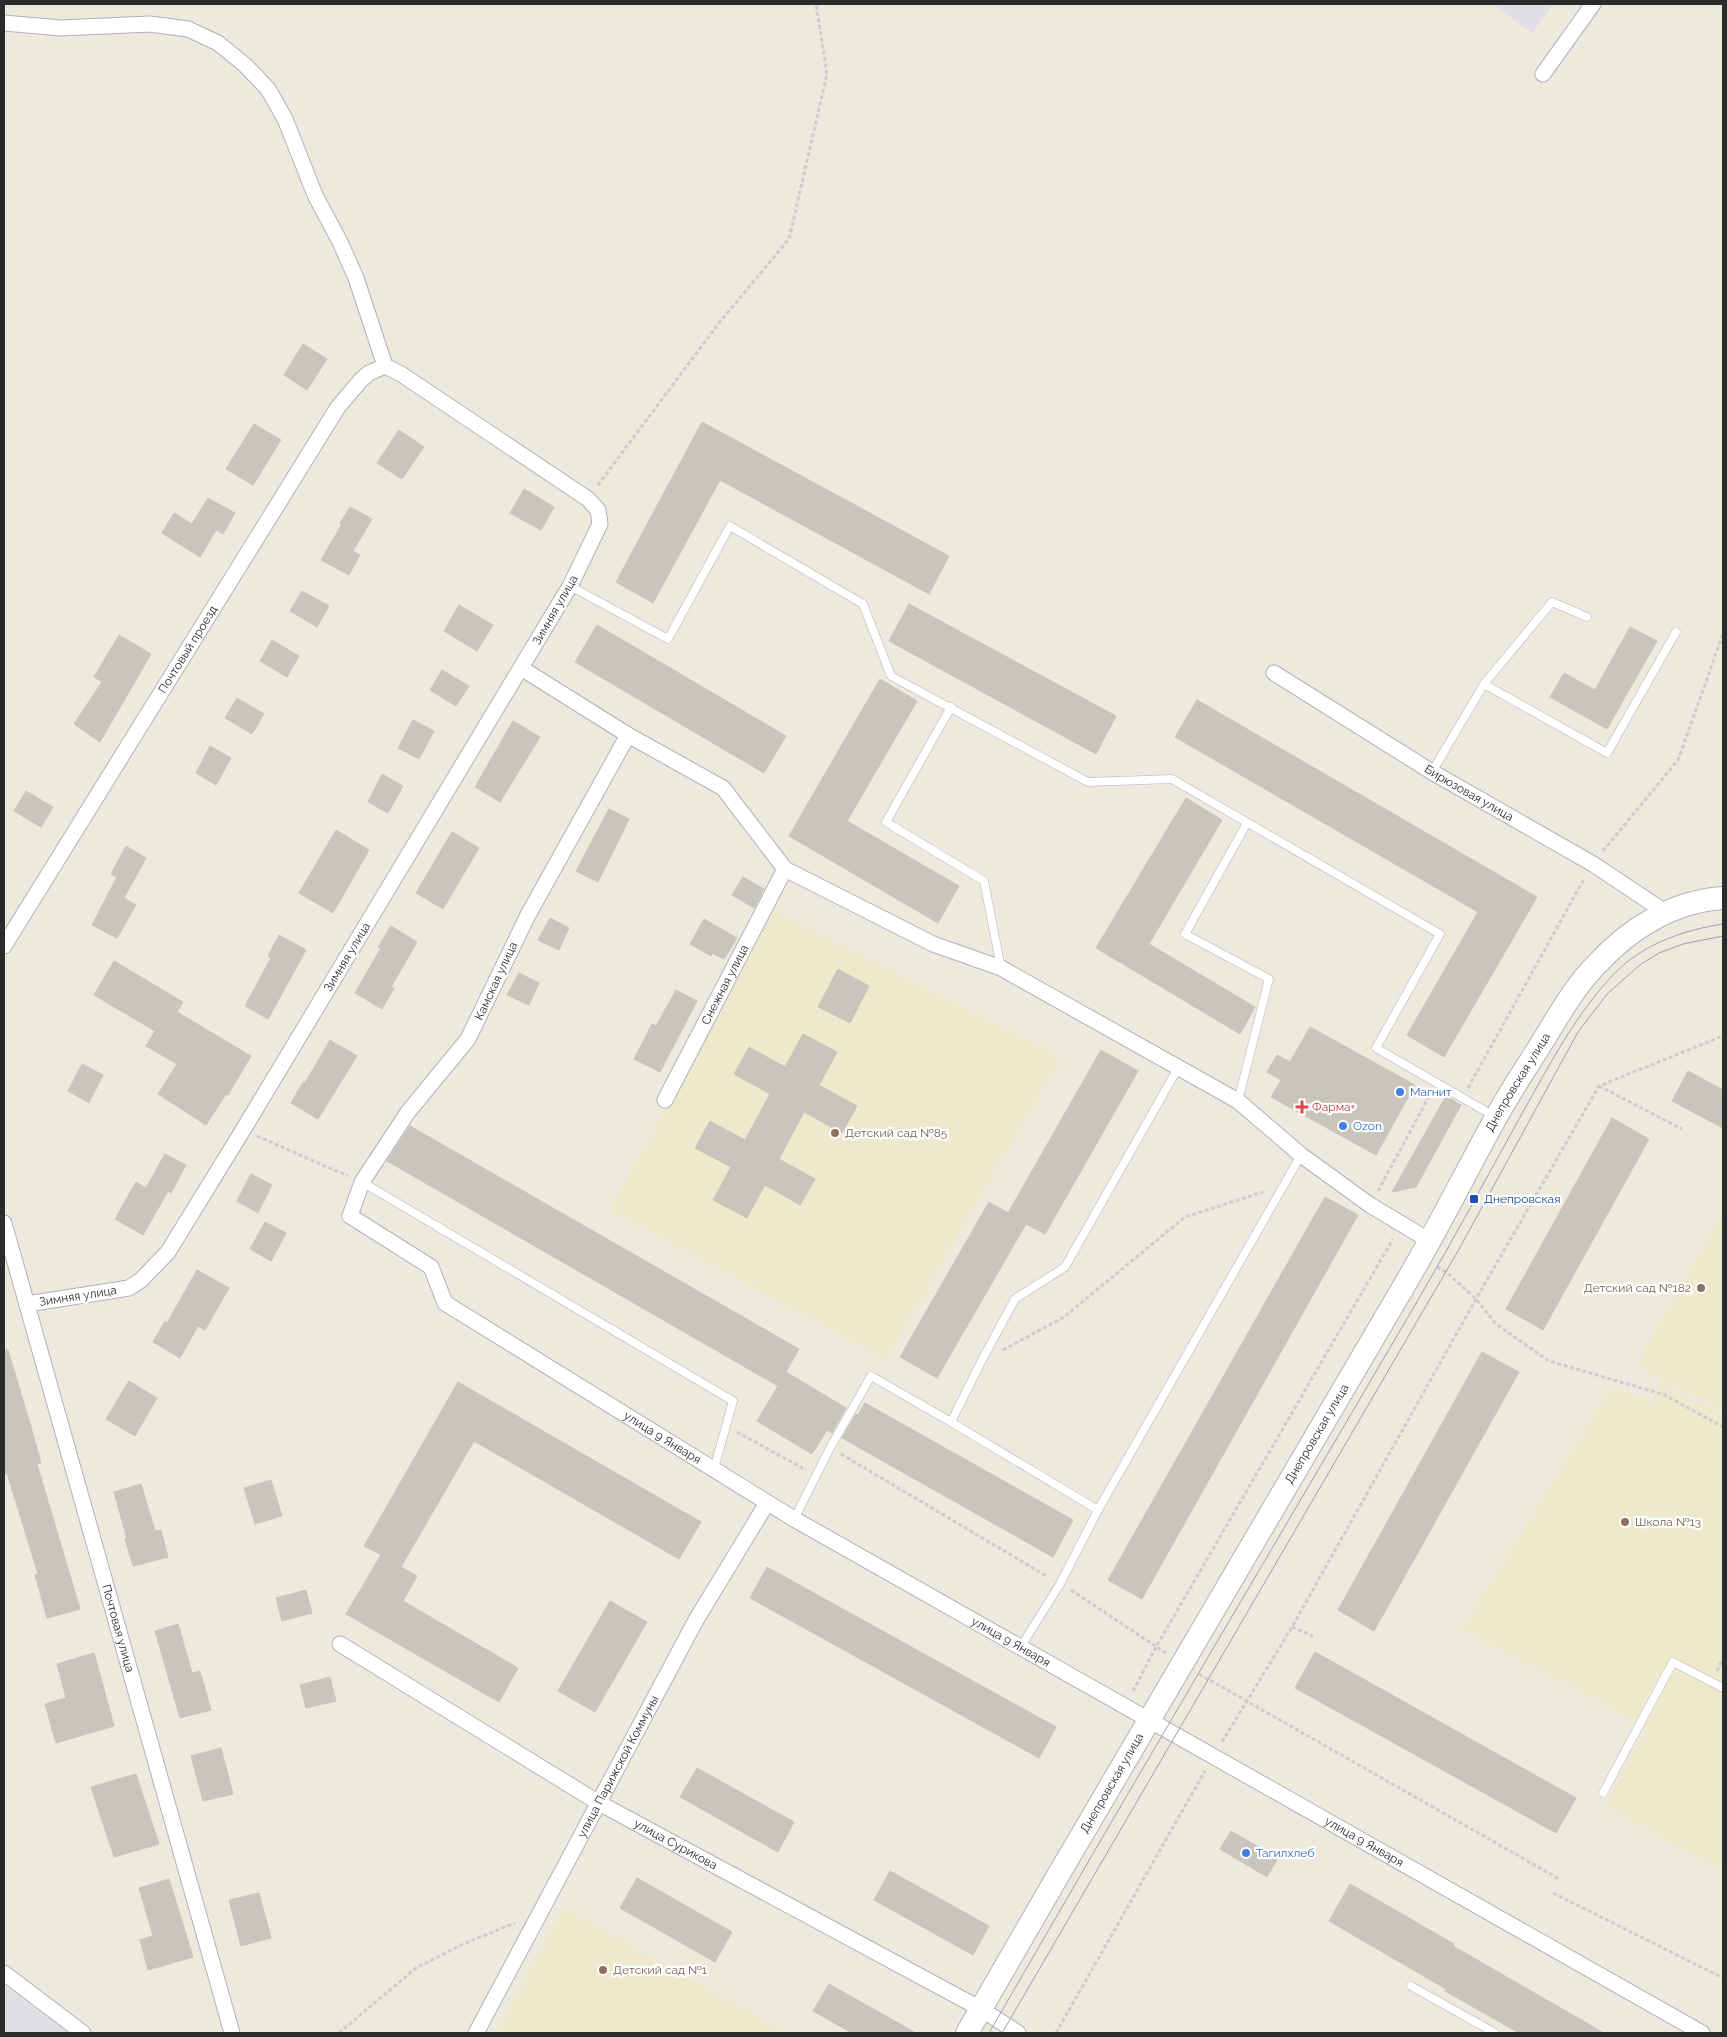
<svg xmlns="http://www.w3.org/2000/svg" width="1727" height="2037" font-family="Raleway,sans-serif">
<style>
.industrial{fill:#e1dee5}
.education{fill:#eee9cd}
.building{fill:#c8c5bd;stroke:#c8c5b7}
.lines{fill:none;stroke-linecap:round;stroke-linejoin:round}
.lane-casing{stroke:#b1b1be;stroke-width:9}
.street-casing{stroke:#b1b1be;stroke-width:17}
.secondary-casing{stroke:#b1b1be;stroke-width:24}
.path{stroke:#ccc;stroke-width:3;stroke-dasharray:4 2.5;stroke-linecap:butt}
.lane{stroke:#fff;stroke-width:8}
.street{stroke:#fff;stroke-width:15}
.secondary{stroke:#fff;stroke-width:22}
.tram{stroke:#a0a0b5;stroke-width:1}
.shop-dot{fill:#3f7fe0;stroke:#fff;stroke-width:2}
.health-dot{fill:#e0444e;stroke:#fff;stroke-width:2}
.education-dot{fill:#8d6e63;stroke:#fff;stroke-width:2}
.transit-dot{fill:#1a4fb4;stroke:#fff;stroke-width:2}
.labels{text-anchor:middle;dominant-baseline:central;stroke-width:4.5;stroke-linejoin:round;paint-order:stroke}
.street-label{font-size:12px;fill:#2b2b2b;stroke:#fff}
.shop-label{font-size:12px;fill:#366cbe;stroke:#fff;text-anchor:start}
.health-label{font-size:12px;fill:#be3a42;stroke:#fff;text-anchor:start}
.education-label{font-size:12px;fill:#785e54;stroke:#fff;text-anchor:start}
.transit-label{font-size:12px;fill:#164399;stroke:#fff;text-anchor:start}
</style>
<rect width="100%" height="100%" fill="#ede9dd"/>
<g class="industrial">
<path d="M1493,4H1553L1532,33Z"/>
<path d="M4,1986L69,2033H4Z"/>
</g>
<g class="education">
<path d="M773,910L1062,1057L886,1360L610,1210Z"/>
<path d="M1723,1211V1411L1636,1365Z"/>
<path d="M1661,1381L1723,1415V1871L1604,1807L1647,1728L1462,1629L1611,1386L1652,1402Z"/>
<path d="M564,1907L788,2033H496Z"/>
</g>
<g class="building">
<path d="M303,344L327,359L307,390L284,375Z"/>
<path d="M702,422L949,556L929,594L720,480L653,603L616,582Z"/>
<path d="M254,424L281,440L253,485L226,469Z"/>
<path d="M399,430L424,447L402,479L377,463Z"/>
<path d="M524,489L554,507L541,530L510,513Z"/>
<path d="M208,498L235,513L223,534L216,530L200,557L162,533L174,513L192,524Z"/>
<path d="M350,507L372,519L353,551L360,555L349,575L321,560L342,524L340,523Z"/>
<path d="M302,591L329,606L317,627L290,611Z"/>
<path d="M909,604L1116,716L1096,754L889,641Z"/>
<path d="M459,605L493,625L477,651L444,631Z"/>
<path d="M597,625L786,736L764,773L575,662Z"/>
<path d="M1630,627L1657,641L1607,729L1550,697L1564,673L1595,690Z"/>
<path d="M119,635L151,654L100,742L74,724L102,682L94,677Z"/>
<path d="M272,640L299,656L287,677L260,661Z"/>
<path d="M442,670L469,686L456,706L430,690Z"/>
<path d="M880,679L917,701L847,821L959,886L938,923L789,836Z"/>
<path d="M237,698L264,714L252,734L225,718Z"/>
<path d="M1197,700L1537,897L1444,1057L1407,1035L1478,912L1175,737Z"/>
<path d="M413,720L434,731L419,759L398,748Z"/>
<path d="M513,721L540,737L500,802L475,787Z"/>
<path d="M210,746L231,758L216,785L196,773Z"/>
<path d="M382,774L403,786L388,813L368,802Z"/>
<path d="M26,791L53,807L41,827L14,811Z"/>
<path d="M1186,798L1222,820L1149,944L1255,1007L1240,1034L1096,948Z"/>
<path d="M609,809L629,819L598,882L576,871Z"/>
<path d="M336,830L369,850L333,913L299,893Z"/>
<path d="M452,832L479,848L443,909L416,893Z"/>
<path d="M126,846L146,858L124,898L136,905L117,938L92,925L117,877L111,874Z"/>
<path d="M743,877L764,889L754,908L732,895Z"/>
<path d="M550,918L569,928L559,950L538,940Z"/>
<path d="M704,919L737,938L724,959L712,953L711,956L690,944Z"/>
<path d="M391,926L417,942L391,987L394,988L382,1009L355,993L381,948L378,947Z"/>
<path d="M279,935L306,950L268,1019L245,1006L271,958L268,956Z"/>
<path d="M114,961L183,1002L177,1012L251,1056L228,1095L226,1094L206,1125L158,1094L177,1064L146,1046L155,1031L94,995Z"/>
<path d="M838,969L869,986L850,1023L818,1007Z"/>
<path d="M519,973L539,983L529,1005L507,995Z"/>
<path d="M676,990L697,1001L660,1072L634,1059L652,1024L656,1026Z"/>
<path d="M1310,1027L1415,1085L1376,1155L1271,1097L1281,1080L1267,1072L1277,1055L1290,1062Z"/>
<path d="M803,1034L837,1052L819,1085L857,1106L842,1133L804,1112L779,1159L815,1179L800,1205L765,1185L747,1218L713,1200L731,1167L695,1148L710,1121L745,1140L770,1094L734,1074L749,1047L785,1067Z"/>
<path d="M330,1040L357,1056L318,1119L291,1103L303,1082L305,1083Z"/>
<path d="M1101,1050L1138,1071L1045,1234L1026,1224L937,1378L900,1357L989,1202L1008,1213Z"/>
<path d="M82,1064L103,1075L89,1103L68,1091Z"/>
<path d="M1688,1071L1723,1090V1128L1672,1101Z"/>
<path d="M1446,1096L1461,1105L1416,1187L1392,1192Z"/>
<path d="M1612,1118L1649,1139L1543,1330L1506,1309Z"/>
<path d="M410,1126L799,1349L786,1372L846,1408L832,1433L827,1430L812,1454L757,1421L778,1386L387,1161Z"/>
<path d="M165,1154L186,1165L171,1193L168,1191L143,1235L115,1219L136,1182L146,1188Z"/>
<path d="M251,1174L272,1185L258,1213L237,1201Z"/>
<path d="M1325,1197L1358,1215L1142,1599L1108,1580Z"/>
<path d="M265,1222L286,1233L271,1261L250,1249Z"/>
<path d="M197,1270L229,1288L205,1330L198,1326L180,1358L153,1342L165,1321L167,1323Z"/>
<path d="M4,1350H8L31,1427L41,1463L37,1464L80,1609L47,1618L35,1575L38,1574L7,1473L4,1474Z"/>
<path d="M1482,1352L1519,1372L1374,1631L1338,1610Z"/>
<path d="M129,1381L157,1398L135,1436L106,1419Z"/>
<path d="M458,1382L701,1522L679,1559L474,1441L401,1567L417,1576L403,1601L518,1668L499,1702L346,1614L381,1555L364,1546Z"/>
<path d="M865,1403L1073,1520L1053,1557L842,1438L856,1414L858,1415Z"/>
<path d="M271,1480L282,1516L255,1524L244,1488Z"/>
<path d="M141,1484L155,1531L161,1530L168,1557L133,1566L125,1539H127L114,1492Z"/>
<path d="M767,1567L1056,1727L1039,1758L750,1598Z"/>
<path d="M306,1590L312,1613L282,1621L276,1598Z"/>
<path d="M610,1601L647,1622L595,1712L558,1691Z"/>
<path d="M178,1624L192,1673L200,1671L211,1710L180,1718L155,1631Z"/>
<path d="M1315,1652L1576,1798L1556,1833L1295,1688Z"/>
<path d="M94,1653L114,1726L56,1743L45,1704L66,1698L57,1664Z"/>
<path d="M330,1677L336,1701L306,1708L300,1685Z"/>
<path d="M221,1748L233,1794L203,1801L191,1756Z"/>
<path d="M697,1768L794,1822L778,1852L680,1797Z"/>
<path d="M136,1774L159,1844L114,1857L91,1787Z"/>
<path d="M1231,1831L1278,1858L1267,1877L1220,1849Z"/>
<path d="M890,1871L989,1926L973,1955L874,1900Z"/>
<path d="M637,1878L732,1932L715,1962L620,1908Z"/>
<path d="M169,1879L193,1957L148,1970L140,1940L153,1936L139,1888Z"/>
<path d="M1350,1884L1454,1944L1453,1946L1604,2033H1519L1445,1991L1446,1989L1329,1921Z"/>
<path d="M259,1893L271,1938L241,1946L229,1900Z"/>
<path d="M829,1984L916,2033H852L813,2011Z"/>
</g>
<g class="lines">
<defs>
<g id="lane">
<path d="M570,586L668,639L730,526L863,604L891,676L1088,782L1172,779L1440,934L1376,1048L1494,1116"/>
<path d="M1484,684L1552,602L1587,617"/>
<path d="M951,707L886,822L984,881L1001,968"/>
<path d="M1432,772L1484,684L1607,753L1676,632"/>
<path d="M1178,1068L1065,1267L1015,1299L981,1362L951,1422L1098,1510L1301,1155"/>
<path d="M1238,1101L1269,979L1185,934L1247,823"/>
<path d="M362,1182L733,1401L714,1469"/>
<path d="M794,1519L830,1448L871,1376L951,1422"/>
<path d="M1020,1648L1060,1584L1098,1510"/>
<path d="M1603,1793L1673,1662L1723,1688"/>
<path d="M1411,1986L1495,2033"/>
</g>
<g id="street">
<path d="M4,23L61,28L150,24L188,29L218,43L245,65L268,89L285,119L315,195L340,242L356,278L385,366L401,374L588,499L598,510L600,524L570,586L243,1130L168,1252L141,1280L129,1288L27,1304"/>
<path d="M1543,74L1593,4"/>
<path d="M521,668L628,735L723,788L785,869L933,944L1001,968L1238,1101L1301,1155L1370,1205L1430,1241"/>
<path id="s1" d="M1274,673L1432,772L1593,864L1665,912"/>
<path id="s2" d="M628,735L528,915L468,1039L408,1112L362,1182L350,1216L431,1267L445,1303L794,1519L1702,2033"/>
<path id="s3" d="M4,946L338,407L361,380L369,373L385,366"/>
<path id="s4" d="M665,1100L785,869"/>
<path id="s5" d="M4,1223L232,2033"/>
<path id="s6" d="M340,1644L599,1803L981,2009L1018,2033"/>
<path d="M4,1973L83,2033"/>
<path id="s7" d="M476,2033L696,1620L767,1503"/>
</g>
<g id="secondary">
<path id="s8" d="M967,2033C1113,1779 1262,1527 1411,1274C1440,1224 1466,1172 1494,1121C1508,1095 1525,1070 1541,1044C1558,1017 1574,987 1597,964C1630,928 1674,901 1723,898"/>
</g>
</defs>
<use href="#lane" class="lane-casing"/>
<use href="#street" class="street-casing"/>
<use href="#secondary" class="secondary-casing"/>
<g class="path">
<path d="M598,485L719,323L789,239L827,74L816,4"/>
<path d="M1603,851L1678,760L1723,634"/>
<path d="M1599,1086L1682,1129"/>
<path d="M1468,1088L1584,879"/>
<path d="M257,1136L348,1176"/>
<path d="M1378,1191L1431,1093"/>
<path d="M1437,1267L1446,1272L1476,1299L1496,1324L1549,1361L1665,1395L1723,1427"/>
<path d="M1003,1350L1064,1317L1185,1217L1263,1192"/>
<path d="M737,1432L806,1470"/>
<path d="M841,1454L1048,1577"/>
<path d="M1071,1590L1166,1653"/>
<path d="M1292,1627L1313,1636"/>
<path d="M1717,1671L1723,1658"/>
<path d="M1199,1674L1561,1880"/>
<path d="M1133,1691L1156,1647L1393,1239"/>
<path d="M1222,1742L1292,1627L1476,1299L1599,1086L1723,1036"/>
<path d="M1553,1893L1723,1978"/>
<path d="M339,2033L416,1968L463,1944L515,1923"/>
<path d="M1056,2033L1205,1771"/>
</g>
<use href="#lane" class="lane"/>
<use href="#street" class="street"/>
<use href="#secondary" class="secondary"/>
<g class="tram">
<path d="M989,2033C1130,1788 1275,1544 1418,1300C1455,1237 1489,1173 1524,1110C1551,1062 1576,1014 1614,974C1643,944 1683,930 1723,924"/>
<path d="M1002,2033L1458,1251L1578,1032L1608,993L1641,964L1659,953L1683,944L1723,936"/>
</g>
</g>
<g class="shop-dot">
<circle cx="1400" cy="1092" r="5"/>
<circle cx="1343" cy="1126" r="5"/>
<circle cx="1246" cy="1853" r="5"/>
</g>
<path class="health-dot" d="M1299.5 1099.5h5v5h5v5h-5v5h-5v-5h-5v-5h5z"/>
<g class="education-dot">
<circle cx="835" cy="1133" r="5"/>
<circle cx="1701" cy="1288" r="5"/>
<circle cx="1625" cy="1522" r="5"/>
<circle cx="603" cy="1970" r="5"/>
</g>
<rect class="transit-dot" x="1469" y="1194" width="10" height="10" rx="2.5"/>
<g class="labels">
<g class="street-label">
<text transform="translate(555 610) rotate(-60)">Зимняя улица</text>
<text stroke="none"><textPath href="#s3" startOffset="349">Почтовый проезд</textPath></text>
<text stroke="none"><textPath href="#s1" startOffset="229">Бирюзовая улица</textPath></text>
<text transform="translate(347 957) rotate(-59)">Зимняя улица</text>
<text transform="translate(496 981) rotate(-65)">Камская улица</text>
<text stroke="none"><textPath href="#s4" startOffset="130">Снежная улица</textPath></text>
<text stroke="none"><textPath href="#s8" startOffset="1099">Днепровская улица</textPath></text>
<text transform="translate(78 1296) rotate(-9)">Зимняя улица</text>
<text stroke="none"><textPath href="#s8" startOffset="694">Днепровская улица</textPath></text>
<text stroke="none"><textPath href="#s2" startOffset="948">улица 9 Января</textPath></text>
<text stroke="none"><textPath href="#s5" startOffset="421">Почтовая улица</textPath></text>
<text stroke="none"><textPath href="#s2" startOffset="1352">улица 9 Января</textPath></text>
<text stroke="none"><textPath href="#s7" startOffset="302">улица Парижской Коммуны</textPath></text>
<text stroke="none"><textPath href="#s8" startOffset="289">Днепровская улица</textPath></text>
<text stroke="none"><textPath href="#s2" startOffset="1758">улица 9 Января</textPath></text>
<text stroke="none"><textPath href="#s6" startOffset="391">улица Сурикова</textPath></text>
</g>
<g class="shop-label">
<text x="1410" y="1092">Магнит</text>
<text x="1353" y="1126">Ozon</text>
<text x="1256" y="1853">Тагилхлеб</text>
</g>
<g class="health-label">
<text x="1312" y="1107">Фарма+</text>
</g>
<g class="education-label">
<text x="845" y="1133">Детский сад №85</text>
<text x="1691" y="1288" text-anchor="end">Детский сад №182</text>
<text x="1635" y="1522">Школа №13</text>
<text x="613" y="1970">Детский сад №1</text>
</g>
<g class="transit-label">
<text x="1484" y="1199">Днепровская</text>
</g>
</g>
<rect width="1727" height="2037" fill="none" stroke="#2b2b2b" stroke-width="10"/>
</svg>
